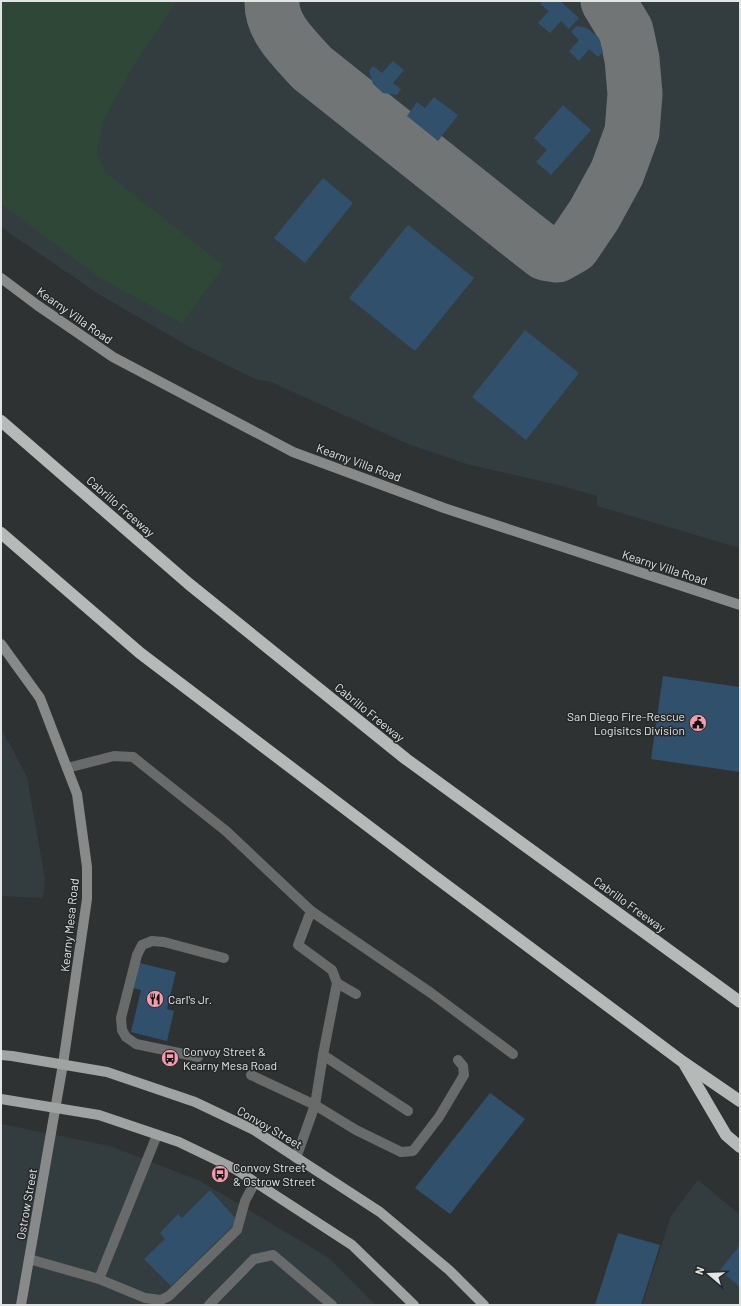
<svg xmlns="http://www.w3.org/2000/svg" width="741" height="1306" font-family="Barlow,sans-serif">
<style>
.built{fill:#333d40}
.green{fill:#2e4737}
.lines{fill:none;stroke-linecap:round;stroke-linejoin:round}
.taxiway{stroke:#727576;stroke-width:55}
.building{fill:#31506b}
.lane{stroke:#696a6a;stroke-width:10}
.secondary{stroke:#888a8a;stroke-width:10}
.primary{stroke:#9fa3a2;stroke-width:10}
.highway{stroke:#b5b9b8;stroke-width:12}
.labels{text-anchor:middle;dominant-baseline:central;stroke-width:3;stroke-linejoin:round;paint-order:stroke}
.street-label{font-size:12px;fill:#e3e5e5;stroke:#252829}
.poi-label{font-size:12px;fill:#e3e5e5;stroke:#252829;text-anchor:start}
</style>
<rect width="100%" height="100%" fill="#2f3233"/>
<g class="built">
<path d="M1,1H740V548L597,506V496L558,485L467,464L408,444L271,382L255,379L190,347L100,295L5,230L1,227Z"/>
<path d="M1,728L27,777L45,879L43,898L1,896Z"/>
<path d="M1,1124L110,1146L200,1181L329,1258L375,1305H1Z"/>
<path d="M698,1180L740,1215V1305H642L671,1216Z"/>
</g>
<path class="green" d="M1,1H177L135,63L103,121L97,152L105,172L224,266L182,323L100,278L1,204Z"/>
<g class="lines">
<path class="taxiway" d="M272,1C271,28 295,49 312,68L517,231L545,253L557,255L573,246L594,215L617,173L632,132L635,94L632,59L626,31L608,1"/>
</g>
<g class="building">
<path d="M542,1H560L579,18L569,29L561,21L550,33L538,23L549,11L540,4Z"/>
<path d="M576,26L587,28L599,38L603,52L598,57L589,49L579,61L569,51L579,40L571,32Z"/>
<path d="M393,61L404,70L393,83L401,89L397,95L383,93L373,84L369,71L373,66L382,73Z"/>
<path d="M434,97L458,115L438,141L407,116L417,102L425,108Z"/>
<path d="M563,105L591,130L551,175L536,162L547,150L534,138Z"/>
<path d="M323,178L353,203L305,263L274,238Z"/>
<path d="M408,225L474,278L415,351L349,298Z"/>
<path d="M525,330L579,373L526,440L472,397Z"/>
<path d="M663,676L740,687V772L651,759Z"/>
<path d="M136,962L176,972L167,1009L174,1011L167,1041L131,1032L141,990L129,987Z"/>
<path d="M490,1093L525,1119L450,1214L415,1188Z"/>
<path d="M210,1190L238,1221L171,1286L144,1259L165,1239L160,1233L178,1214L182,1218Z"/>
<path d="M618,1233L660,1245L641,1305H595Z"/>
<path d="M740,1245V1287L720,1270Z"/>
</g>
<g class="lines">
<g class="lane">
<path d="M67,768L114,756L133,757L226,831L311,911"/>
<path d="M337,983L356,994"/>
<path d="M323,1055L408,1111"/>
<path d="M198,1057L136,1044L126,1037L122,1030L121,1018L137,955L142,945L152,941L164,942L224,958"/>
<path d="M251,1075L315,1105L356,1130L401,1152L413,1151L439,1117L464,1075L463,1066L458,1060"/>
<path d="M296,1158L315,1105L323,1055L337,983L332,970L298,945L311,911L431,993L513,1054"/>
<path d="M29,1259L99,1279L157,1135"/>
<path d="M99,1279L145,1298L161,1300L169,1296L237,1230L245,1201L255,1182"/>
<path d="M209,1305L254,1259L273,1255L332,1305"/>
</g>
<g class="secondary">
<path d="M1,278L37,305L113,357L293,452L444,508L740,605"/>
<path d="M1,644L40,698L77,794L87,867V899L63,1064L21,1305"/>
</g>
<g class="primary">
<path d="M1,1055L12,1056L107,1072L195,1102L254,1130L380,1212L449,1270L484,1305"/>
<path d="M1,1099L99,1115L179,1142L235,1169L352,1245L414,1305"/>
</g>
<g class="highway">
<path d="M1,421L189,584L406,759L740,1002"/>
<path d="M1,533L140,653L430,873L683,1062L740,1101"/>
<path d="M685,1065L726,1135L740,1147"/>
</g>
</g>
<defs>
<symbol id="civic-disc" viewBox="-11 -11 22 22"><circle r="9.5" fill="#f29aae" stroke="#252829"/><path d="M-.6-6.5H3V-4.5H.6V-3L4-1V1h2V6H-6V1h2V-1L-.6-3ZM-1.2 2.5V6h2.4V2.5Z" fill="#111"/></symbol>
<symbol id="restaurant-disc" viewBox="-11 -11 22 22"><circle r="9.5" fill="#f29aae" stroke="#252829"/><path d="M-5-6h1v4h1v-4h1v4h1v-4h1v5L-1.5 .5V6h-2V.5L-5-1ZM5-6V6H3V1.5H1.5Q1.5-4 5-6Z" fill="#111"/></symbol>
<symbol id="bus-disc" viewBox="-11 -11 22 22"><circle r="9.5" fill="#f29aae" stroke="#252829"/><path d="M-5-6H5V4H4V6H2V4H-2V6H-4V4H-5ZM-3.5-4V0h7V-4ZM-3.5 1.2v1.5H-2V1.2ZM2 1.2v1.5H3.5V1.2Z" fill="#111"/></symbol>
</defs>
<g fill-rule="evenodd">
<use href="#civic-disc" x="688" y="713" width="20" height="20"/>
<use href="#restaurant-disc" x="145" y="989" width="20" height="20"/>
<use href="#bus-disc" x="160" y="1048" width="20" height="20"/>
<use href="#bus-disc" x="210" y="1164" width="20" height="20"/>
</g>
<g class="labels">
<g class="street-label">
<text transform="translate(75 315) rotate(35)">Kearny Villa Road</text>
<text transform="translate(359 462) rotate(20)">Kearny Villa Road</text>
<text transform="translate(121 506) rotate(41)">Cabrillo Freeway</text>
<text transform="translate(665 567) rotate(18)">Kearny Villa Road</text>
<text transform="translate(370 712) rotate(39)">Cabrillo Freeway</text>
<text transform="translate(630 904) rotate(36)">Cabrillo Freeway</text>
<text transform="translate(69 925) rotate(-84)">Kearny Mesa Road</text>
<text transform="translate(270 1127) rotate(30)">Convoy Street</text>
<text transform="translate(26 1204) rotate(-80)">Ostrow Street</text>
</g>
<g class="poi-label">
<text x="685" y="716" text-anchor="end">San Diego Fire-Rescue<tspan x="685" dy="14">Logisitcs Division</tspan></text>
<text x="168" y="999">Carl's Jr.</text>
<text x="183" y="1051">Convoy Street &amp;<tspan x="183" dy="14">Kearny Mesa Road</tspan></text>
<text x="233" y="1167">Convoy Street<tspan x="233" dy="14">&amp; Ostrow Street</tspan></text>
</g>
</g>
<rect width="741" height="1306" fill="none" stroke="#e3e5e5" stroke-width="4"/>
<g transform="translate(709 1274) rotate(289)" stroke="#252829" stroke-width="3" paint-order="stroke">
<path d="M0-3L7 15L0 10L-7 15Z" fill="#e3e5e5"/>
<text y="-6" font-size="11" font-weight="bold" text-anchor="middle" fill="#e3e5e5">N</text>
</g>
</svg>
